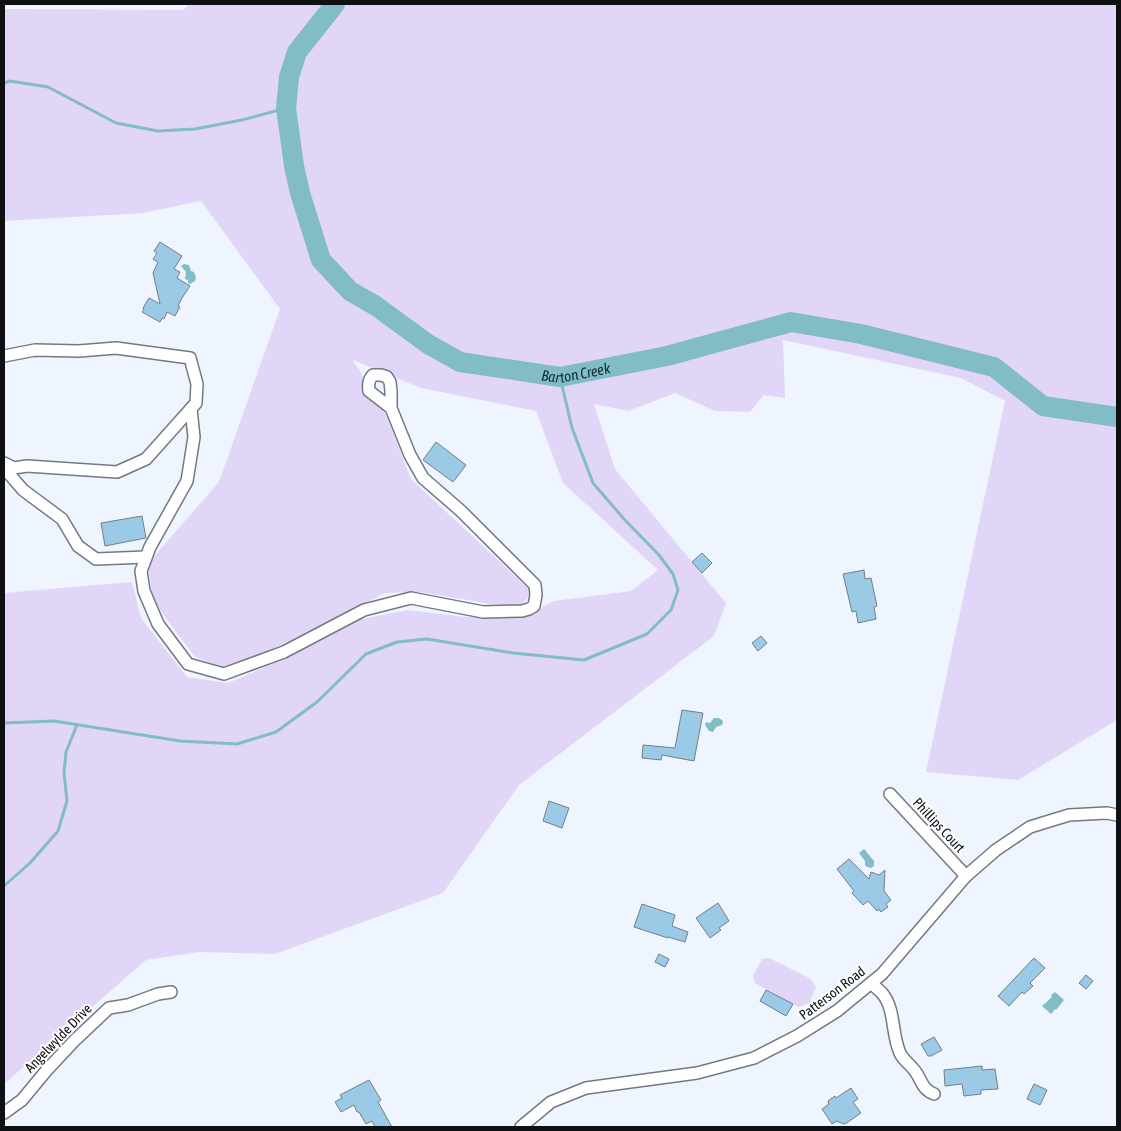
<svg xmlns="http://www.w3.org/2000/svg" width="1121" height="1131" font-family="'Asap Condensed',sans-serif">
<style>
.green{fill:#e1d6f7}
.water{fill:#81bcc7}
.lines{fill:none;stroke-linecap:round;stroke-linejoin:round}
.stream{stroke:#81bcc7;stroke-width:3}
.river{stroke:#81bcc7;stroke-width:20}
.building{fill:#9acae5;stroke:#757e84}
.minor-casing{stroke:#737981;stroke-width:14}
.minor{stroke:#fff;stroke-width:11}
.labels{text-anchor:middle;dominant-baseline:central;stroke-width:4;stroke-linejoin:round;paint-order:stroke}
.street-label{font-size:14px;fill:#0e1013;stroke:#fff}
.water-label{font-size:15px;font-style:italic;fill:#0f2e33;stroke:#fff}
</style>
<rect width="100%" height="100%" fill="#eff5fe"/>
<g class="green">
<path d="M190,4H1117V720L1018,780L926,772L1005,401L961,378L783,340L785,398L764,395L750,412L715,411L675,393L628,411L594,404L615,469L726,603L714,636L519,785L443,893L275,954L199,952L146,960L4,1084V593L132,582L141,618L187,677L228,683L291,656L362,619L408,610L466,617L523,618L554,601L631,591L658,570L563,483L536,411L421,388L353,360L387,417L411,479L529,589L528,598L520,606L490,604L421,592L385,593L287,643L227,668L195,657L153,601L148,563L219,482L280,309L201,201L143,213L4,221V9L183,10Z"/>
<path d="M769,958L811,979L816,987L809,1003L798,1007L755,983L753,976L762,959Z"/>
</g>
<g class="water">
<path d="M184,264L189,265L191,271L194,272L196,277L195,281L190,284L188,283V280L185,279L186,272L181,266Z"/>
<path d="M714,718H719L723,721L722,725L716,727L713,732L709,731L705,725L706,722L710,723Z"/>
<path d="M864,849L874,861V866L871,868L867,867L865,865V861L859,853Z"/>
<path d="M1055,992L1064,1000L1056,1010L1055,1009L1051,1014L1042,1006L1052,997L1051,995Z"/>
</g>
<g class="lines">
<g class="stream">
<path d="M4,83L10,81L48,87L116,123L158,131L195,129L242,120L286,108"/>
<path d="M4,723L54,721L180,741L237,744L276,732L317,702L366,654L397,642L427,639L513,653L584,660L647,634L671,610L678,590L673,574L659,555L624,519L593,483L572,428L560,377"/>
<path d="M4,886L30,863L58,831L67,801L64,773L66,752L77,725"/>
</g>
<path class="river" id="s1" d="M335,4L297,52L289,77L286,108L294,166L300,193L321,260L350,291L376,306L428,344L460,362L560,377L667,356L791,322L861,334L994,367L1043,406L1117,417"/>
</g>
<g class="building">
<path d="M160,242L182,256L174,269L180,272L177,278L190,286L182,298L178,306L180,307L175,316L167,312L164,319L162,318L160,322L142,312L144,309L143,308L149,298L160,304L153,273L158,262L153,259L157,253L154,251Z"/>
<path d="M436,442L466,465L453,482L423,460Z"/>
<path d="M142,516L146,538L105,546L101,523Z"/>
<path d="M702,553L712,563L702,573L692,562Z"/>
<path d="M864,570L865,579L871,578L877,606L874,607L876,619L858,623L856,611L852,612L843,574Z"/>
<path d="M761,636L767,643L758,651L752,643Z"/>
<path d="M682,710L703,713L694,761L662,755L661,760L642,758L643,745L675,748Z"/>
<path d="M549,801L569,808L562,828L543,821Z"/>
<path d="M849,859L869,879L871,872L879,875L885,870L884,891L891,900L886,904L888,907L881,912L879,909L877,911L868,901L863,905L852,893L854,891L837,869Z"/>
<path d="M718,903L729,921L719,928L721,930L710,938L696,918Z"/>
<path d="M642,904L675,915L672,926L688,932L685,942L668,937V938L634,927Z"/>
<path d="M659,954L669,959L665,967L655,962Z"/>
<path d="M1034,958L1045,968L1030,983L1033,986L1024,994L1022,992L1009,1006L998,996Z"/>
<path d="M1086,975L1093,981L1086,989L1079,983Z"/>
<path d="M766,990L793,1004L786,1016L760,1001Z"/>
<path d="M934,1037L942,1050L931,1056H928L921,1044Z"/>
<path d="M982,1066V1070L995,1069L998,1089L981,1090V1094L964,1096L962,1084L945,1086L944,1070Z"/>
<path d="M369,1080L381,1100L378,1102L392,1127H375L372,1121L366,1124L359,1112H357L354,1105L341,1112L335,1102L342,1098L340,1095Z"/>
<path d="M1034,1084L1047,1090L1040,1105L1027,1099Z"/>
<path d="M851,1088L858,1099L853,1102L861,1113L845,1124L841,1123L837,1121L832,1124L822,1109L829,1104L828,1101L835,1096L836,1098Z"/>
</g>
<g class="lines">
<defs>
<g id="minor">
<path d="M4,356L35,350L79,351L116,348L190,358L197,384L196,403L146,459L117,472L27,466L14,468L4,463"/>
<path d="M191,409L194,437L187,481L150,547L141,571L144,591L158,624L188,664L224,674L284,652L364,610L411,598L483,612L522,611L529,609L534,606L536,595L535,585L461,511L423,478L410,455L391,408V391L390,382L387,377L381,375H373C368,380 368,385 369,391L391,408"/>
<path d="M4,468L23,490L62,519L78,546L96,559L146,557"/>
<path d="M890,794L966,876"/>
<path d="M871,983C874,986 879,990 882,993C896,1010 891,1034 900,1053C903,1060 910,1064 915,1071C923,1082 921,1088 934,1094"/>
<path d="M4,1113L22,1100L46,1071L74,1041L109,1008L128,1005L158,994L171,992"/>
<path d="M521,1127L551,1102L586,1088L697,1073L754,1058L797,1036L837,1011L882,974L966,876L996,850L1030,827L1069,815L1107,813L1117,815"/>
</g>
</defs>
<use href="#minor" class="minor-casing"/>
<use href="#minor" class="minor"/>
</g>
<g class="labels">
<g class="street-label">
<text transform="translate(939 825) rotate(47)">Phillips Court</text>
<text transform="translate(832 993) rotate(-37)">Patterson Road</text>
<text transform="translate(58 1038) rotate(-46)">Angelwylde Drive</text>
</g>
<g class="water-label">
<text stroke="none"><textPath href="#s1" startOffset="566">Barton Creek</textPath></text>
</g>
</g>
<rect width="1121" height="1131" fill="none" stroke="#0e1013" stroke-width="10"/>
</svg>
